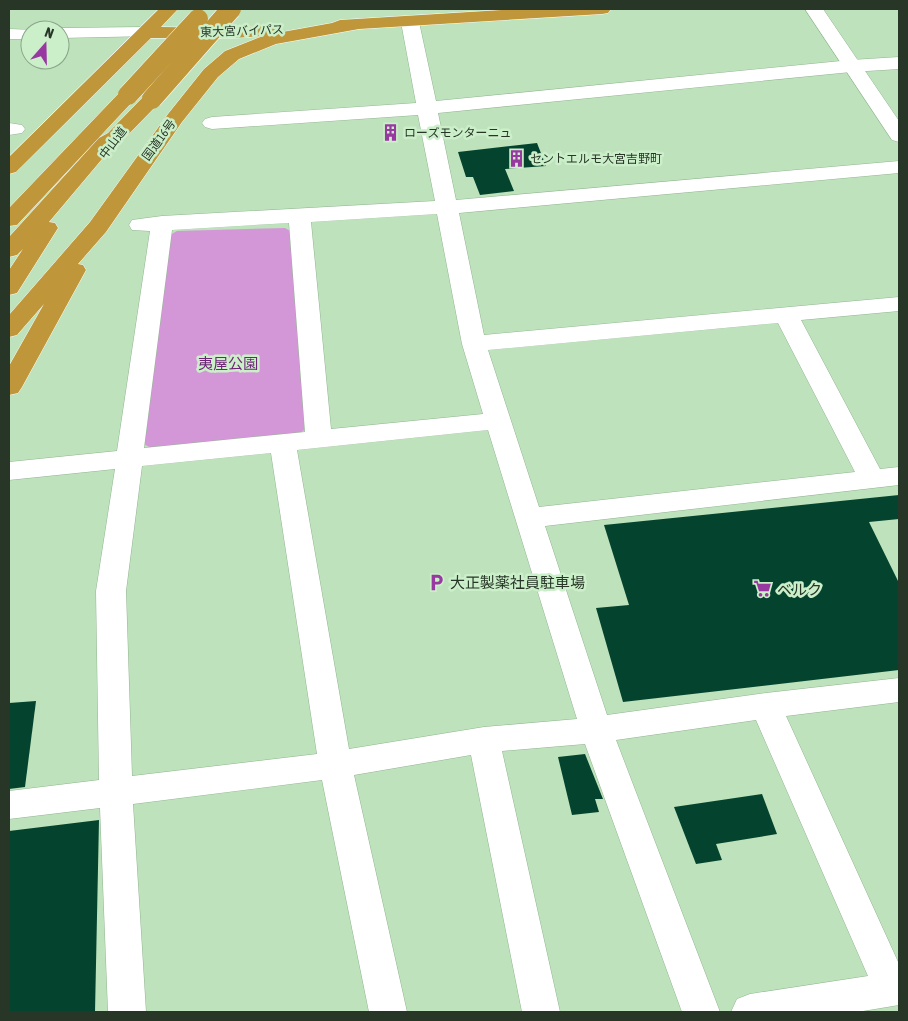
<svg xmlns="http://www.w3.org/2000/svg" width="908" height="1021" font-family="'Asap Condensed','Noto Sans JP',sans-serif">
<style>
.green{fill:#d397d8}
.building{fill:#04442e}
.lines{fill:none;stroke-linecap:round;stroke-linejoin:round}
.street-casing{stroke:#92b591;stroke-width:1}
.secondary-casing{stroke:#92b591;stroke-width:1}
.highway-casing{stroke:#fff;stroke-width:1}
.street{fill:#fff;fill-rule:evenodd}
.secondary{fill:#fff;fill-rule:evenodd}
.highway{fill:#c0963a;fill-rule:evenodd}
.highway-bridge-casing{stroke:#fff;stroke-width:21;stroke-linecap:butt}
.highway-bridge{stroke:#c0963a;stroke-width:20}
.labels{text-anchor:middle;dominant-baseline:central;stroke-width:5;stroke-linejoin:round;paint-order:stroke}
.far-street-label{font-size:12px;fill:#273627;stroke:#cbefc9}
.far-poi-label{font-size:12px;fill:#273627;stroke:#cbefc9;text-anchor:start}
.park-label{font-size:15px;fill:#6f2577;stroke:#cbefc9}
.poi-label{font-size:15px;fill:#273627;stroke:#cbefc9;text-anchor:start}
</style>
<rect width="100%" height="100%" fill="#bee2bc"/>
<path class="green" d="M285,228L292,232L311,425L300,433L151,448L140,442L170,235L177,231Z"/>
<g class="building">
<path d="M537,143L546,166L505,169L514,191L480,195L473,177H466L458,152Z"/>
<path d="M899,495V519L869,522L899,583V670L623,702L596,608L629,605L604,525Z"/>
<path d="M36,701L25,787L9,789V703Z"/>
<path d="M585,754L603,799H595L599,812L572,815L558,757Z"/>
<path d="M762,794L777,834L716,844L722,860L696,864L674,807Z"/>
<path d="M99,820L95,1012H9V831Z"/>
</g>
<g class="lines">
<defs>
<g id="street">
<path d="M410,17L416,18L419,22L436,101L851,60L899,57V69L851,72L438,113L456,200L899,161V173L459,213L484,335L899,297V311L801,320L880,469L899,467V485L545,526L607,715L766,693L899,678V702L786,716L899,964V1005L857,1012H731L737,999L750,994L868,976L756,720L616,740L720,1012H682L585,744L502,751L560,1012H522L471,755L354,775L407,1012H369L322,780L133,804L146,1012H108L100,808L9,819V791L99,780L96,591L115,469L9,480V462L117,451L150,231L132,230L129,225L132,220L162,216L435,201L418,115L212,129L205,127L202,123L205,119L212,117L416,103L401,22L404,18ZM437,214L462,344L483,414L331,429L311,222ZM289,223L305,432L144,448L172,230ZM778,323L855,472L539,507L488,350ZM488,430L577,719L484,727L349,749L297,450ZM271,453L317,754L132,776L126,591L142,466Z"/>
<path d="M9,123L22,125L25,129L22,133L9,135Z"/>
</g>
<g id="secondary">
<path d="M805,9H823L899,121V142L892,140Z"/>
<path d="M146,27L152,28L155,32L152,36L60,38V30H53L60,28Z"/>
<path d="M9,29L36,30H30V39H9Z"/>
</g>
<g id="highway">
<path d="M159,9H178L161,27L235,28L270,25L276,26L279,30L277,33L332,23L340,20L518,9H611L608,13L602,14L359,29L276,44L239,59L218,77L182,122L106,232L78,264L83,265L86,270L22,387L18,393L9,395V366L44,304L17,335L9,337V315L90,222L168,114L204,69L225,51L263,36L235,38H151L16,172L9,174V157Z"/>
<path d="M128,89L135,91L138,95L135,99L17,225L9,226V208L121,91Z"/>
<path d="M152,93L159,95L162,99L159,103L122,141L113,146L49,222L55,223L58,228L17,293L9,295V270L23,249L17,255L9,257V237L99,138L108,133L145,95Z"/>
</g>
</defs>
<use href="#street" class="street-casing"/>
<use href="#secondary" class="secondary-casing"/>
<use href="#highway" class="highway-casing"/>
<use href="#street" class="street"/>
<use href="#secondary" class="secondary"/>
<use href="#highway" class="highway"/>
<defs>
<g id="highway-bridge">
<path d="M128,95L198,19"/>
<path d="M152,99L231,9"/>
</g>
</defs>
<use href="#highway-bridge" class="highway-bridge-casing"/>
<use href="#highway-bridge" class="highway-bridge"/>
</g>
<defs>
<symbol id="building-bare" viewBox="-9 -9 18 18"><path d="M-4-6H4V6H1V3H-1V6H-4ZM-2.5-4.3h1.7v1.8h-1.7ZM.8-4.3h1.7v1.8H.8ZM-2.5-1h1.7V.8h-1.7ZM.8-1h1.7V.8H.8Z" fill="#9839a2" stroke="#cbefc9" stroke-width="2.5" paint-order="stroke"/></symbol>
<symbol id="parking-bare" viewBox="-9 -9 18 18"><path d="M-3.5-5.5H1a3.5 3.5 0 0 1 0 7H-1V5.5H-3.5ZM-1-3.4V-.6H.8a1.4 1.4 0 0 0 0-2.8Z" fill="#9839a2" stroke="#cbefc9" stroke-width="2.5" paint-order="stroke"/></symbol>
<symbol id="supermarket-bare" viewBox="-9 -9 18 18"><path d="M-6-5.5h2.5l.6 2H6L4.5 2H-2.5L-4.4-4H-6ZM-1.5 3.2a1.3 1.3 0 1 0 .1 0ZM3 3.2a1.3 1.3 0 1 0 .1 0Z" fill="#9839a2" stroke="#cbefc9" stroke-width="2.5" paint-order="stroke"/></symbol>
</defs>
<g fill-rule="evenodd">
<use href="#building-bare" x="378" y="120" width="25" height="25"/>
<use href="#building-bare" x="504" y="146" width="25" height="25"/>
<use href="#parking-bare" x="424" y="570" width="25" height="25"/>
<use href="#supermarket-bare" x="750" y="576" width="25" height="25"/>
</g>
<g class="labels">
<g class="far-street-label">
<text transform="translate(242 31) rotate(-2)">東大宮バイパス</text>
<text transform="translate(159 140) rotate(-54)">国道16号</text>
<text transform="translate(113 143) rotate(-53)">中山道</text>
</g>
<g class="far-poi-label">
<text x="404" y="133">ローズモンターニュ</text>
<text x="530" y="159">セントエルモ大宮吉野町</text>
</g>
<g class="park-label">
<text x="228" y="363">夷屋公園</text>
</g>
<g class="poi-label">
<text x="450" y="582">大正製薬社員駐車場</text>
<text x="777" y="589">ベルク</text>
</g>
</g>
<rect width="908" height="1021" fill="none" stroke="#273627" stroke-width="20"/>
<g transform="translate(45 45) rotate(20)"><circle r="24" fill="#cbefc9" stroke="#89a588"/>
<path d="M0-4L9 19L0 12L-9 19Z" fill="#9839a2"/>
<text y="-8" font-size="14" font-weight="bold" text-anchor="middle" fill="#273627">N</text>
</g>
</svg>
